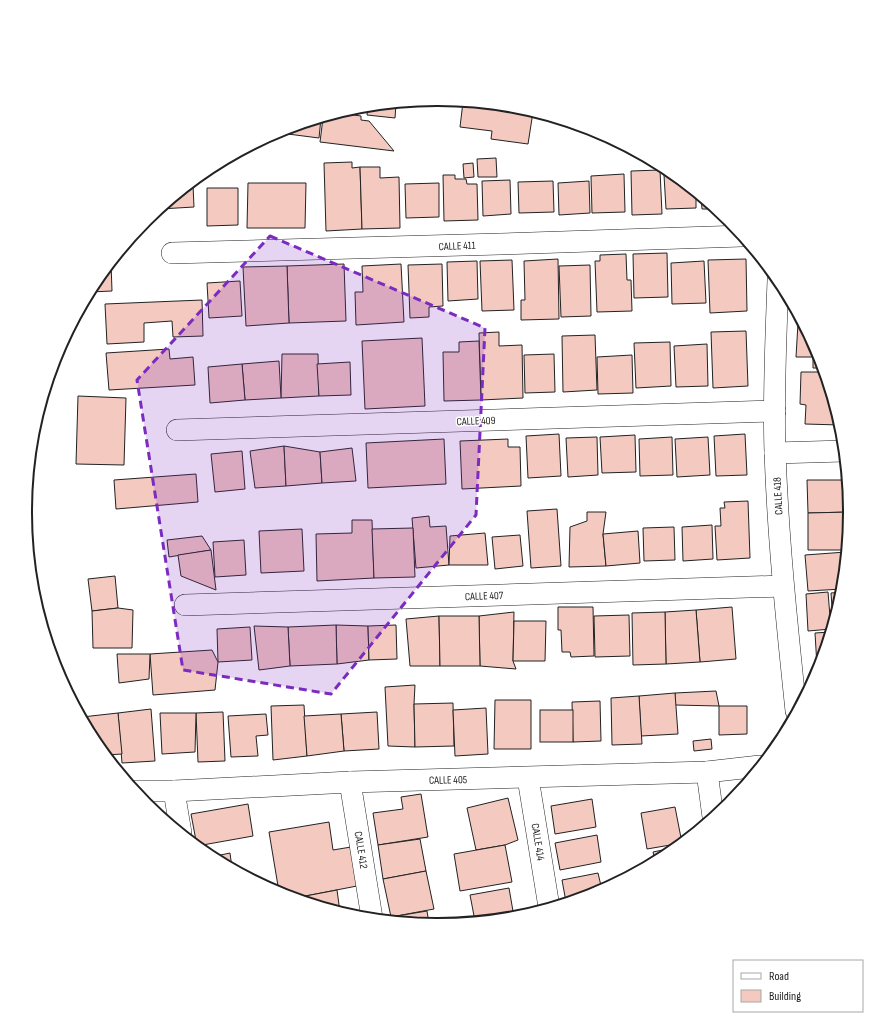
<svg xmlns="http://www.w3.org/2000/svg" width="875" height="1024" font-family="'Sofia Sans Condensed',sans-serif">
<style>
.building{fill:#f3c9c0;stroke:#222}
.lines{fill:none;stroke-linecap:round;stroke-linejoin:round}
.minor-casing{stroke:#222;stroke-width:22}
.minor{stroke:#fff;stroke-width:21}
.marked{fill:#7b2cbf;fill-opacity:0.2;stroke:#7b2cbf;stroke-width:3;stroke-dasharray:8 5;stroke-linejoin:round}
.labels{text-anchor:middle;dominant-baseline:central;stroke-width:3;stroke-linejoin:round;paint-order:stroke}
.street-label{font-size:11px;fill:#222;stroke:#fff}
.rim{fill:none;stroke:#222;stroke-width:2}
</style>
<rect width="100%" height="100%" fill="#fff"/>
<g class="building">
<path d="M438,100L455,101L450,106L421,102Z"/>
<path d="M463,102L523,109L533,112L528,144L491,139L492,131L460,127Z"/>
<path d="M396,104L395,118L367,115L368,106Z"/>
<path d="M339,113L361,116V120L369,121L394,151L320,142L323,118L332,117L333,115Z"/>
<path d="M321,118L319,138L280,133V131Z"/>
<path d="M496,158L497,177H478L477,159Z"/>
<path d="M352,162V168L360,167L362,229L326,231L324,163Z"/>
<path d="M473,163L474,177L464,178L463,164Z"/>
<path d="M360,167H380V178L399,177L400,228L362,229Z"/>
<path d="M660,170L662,214L632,215L631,171Z"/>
<path d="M624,174L625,212L592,213L591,176Z"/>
<path d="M443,175H455V179H466L467,184H477L478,220L444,221Z"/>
<path d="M664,175H673L696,193V208L666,209Z"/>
<path d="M510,180L511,214L483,216L482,181Z"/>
<path d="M553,181L554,212L519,213L518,182Z"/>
<path d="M589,181L590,213L559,215L558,183Z"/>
<path d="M248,183H306L305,228H247Z"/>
<path d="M439,183V217L406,218L405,184Z"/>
<path d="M189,185H193L194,207L160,209Z"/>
<path d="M207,188H238V225L207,226Z"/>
<path d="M701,197L715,209H702Z"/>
<path d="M667,253L668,297L634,298L633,254Z"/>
<path d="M626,254L627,280H631L632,311L597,312L595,261H600V255Z"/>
<path d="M558,259L559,319L521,320V300H525L524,261Z"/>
<path d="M746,259L747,311L710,313L708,260Z"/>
<path d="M512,260L514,310L482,311L480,261Z"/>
<path d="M477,261L478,299L448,301L447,262Z"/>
<path d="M704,261L706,303L672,304L671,263Z"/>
<path d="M111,263L112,291L90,292L95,283Z"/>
<path d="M344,264L346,321L289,323L287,266Z"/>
<path d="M401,264L404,322L356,325L355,292H363L362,266Z"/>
<path d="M442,264L443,306L429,307V317L410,318L408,265Z"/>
<path d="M590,265L591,316L561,317L559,266Z"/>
<path d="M287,266L289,323L246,326L243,267Z"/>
<path d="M240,281L242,316L209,318L207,283Z"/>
<path d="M202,300L203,336L173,337L172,321L144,323V342L107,344L105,304Z"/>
<path d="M798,323H802L819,354L823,368H813V357H796Z"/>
<path d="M746,331L748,386L713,388L711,332Z"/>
<path d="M499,332V346L522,345L523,398L481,400L479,333Z"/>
<path d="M595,335L597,390L563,392L562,336Z"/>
<path d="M422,338L425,406L365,409L362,341Z"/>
<path d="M479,341L481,400L444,401L443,352H459V342Z"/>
<path d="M670,342L671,386L636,388L634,343Z"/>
<path d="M707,344L708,386L676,387L674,346Z"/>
<path d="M169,349L170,359L193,357L195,385L109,390L106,353Z"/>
<path d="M282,354H318L319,396L281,398Z"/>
<path d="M554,354L555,392L525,393L524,355Z"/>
<path d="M632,355L633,393L598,394L597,357Z"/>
<path d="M279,361L281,398L245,400L242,364Z"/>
<path d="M350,362L351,395L319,396L317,364Z"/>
<path d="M242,364L245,400L210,403L208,367Z"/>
<path d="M801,372H824L840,425L805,424L806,405L800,404Z"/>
<path d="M78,396L126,398L124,465L76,464Z"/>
<path d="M559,434L561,476L528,478L526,436Z"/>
<path d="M745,434L747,475L716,476L714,436Z"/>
<path d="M635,435L636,472L602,473L600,437Z"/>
<path d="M597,437L598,475L568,477L566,438Z"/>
<path d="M672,437L673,475L640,476L639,439Z"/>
<path d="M708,437L710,475L677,477L675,439Z"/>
<path d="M444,439L446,484L368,488L366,443Z"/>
<path d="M508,439V447H520L521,486L462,489L460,441Z"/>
<path d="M284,446L286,486L255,488L250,451Z"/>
<path d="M284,446L320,452L322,483L286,486Z"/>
<path d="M352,448L356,481L322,483L320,452Z"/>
<path d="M242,451L245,489L215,492L211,454Z"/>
<path d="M196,474L198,502L116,509L114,480Z"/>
<path d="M807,480H847L849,512L808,513Z"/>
<path d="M748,501L750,558L717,560L715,526H721L720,508H725L724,502Z"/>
<path d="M557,509L561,566L531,568L527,511Z"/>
<path d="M587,512H606L603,534L606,566L569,567L570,527L587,521Z"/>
<path d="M849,512L846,550H808V513Z"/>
<path d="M429,516L430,527L446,526L449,565L416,568L412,518Z"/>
<path d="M352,520H372L374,578L317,581L316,534L352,533Z"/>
<path d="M712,525L713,559L683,561L682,527Z"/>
<path d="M674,527L675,560L644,561L643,528Z"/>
<path d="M413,528L415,577L374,578L372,529Z"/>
<path d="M302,529L304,571L261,573L259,531Z"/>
<path d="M638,531L640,563L606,566L603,534Z"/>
<path d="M485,533L488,565H449L450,536Z"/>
<path d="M520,535L523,566L495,569L492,537Z"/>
<path d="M202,536L211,550L169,557L167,540Z"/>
<path d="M244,540L246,575L215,577L213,542Z"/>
<path d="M211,550L216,590L181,576L178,555Z"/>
<path d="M846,552L842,589L808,591L805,555Z"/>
<path d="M115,576L118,608L92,611L88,579Z"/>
<path d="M828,592L831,629L808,631L806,594Z"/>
<path d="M842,592L834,621H833L831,593Z"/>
<path d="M558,607H593L594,656L571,657L570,652H562L561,630H558Z"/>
<path d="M732,607L736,659L700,662L696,610Z"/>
<path d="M118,608L133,610L132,648H93L92,611Z"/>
<path d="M696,610L700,662L666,664L665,612Z"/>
<path d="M514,612L513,661L516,669L480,666L479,616Z"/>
<path d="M665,612L666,664L633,665L632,613Z"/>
<path d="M629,615L630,656L595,657L594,616Z"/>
<path d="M439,616L440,666H410L406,619Z"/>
<path d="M439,616H479L480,666H440Z"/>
<path d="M514,621H546L545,661H513Z"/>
<path d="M336,625L368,626L369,660L337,664Z"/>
<path d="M336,625L337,664L290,666L288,627Z"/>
<path d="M396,625L397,659L369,660L368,626Z"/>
<path d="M254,626L288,627L290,666L259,670Z"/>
<path d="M250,627L252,660L218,662L217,629Z"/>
<path d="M830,632L820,666H817L815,633Z"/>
<path d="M212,650L218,662L215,690L153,695L150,654Z"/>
<path d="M117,654H150L149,679L119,683Z"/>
<path d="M415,685L414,704L415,747L388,746L385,687Z"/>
<path d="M716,691L719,706L675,705V693Z"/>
<path d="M675,693L678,734L641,736L639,696Z"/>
<path d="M639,696L642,744L612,745L611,698Z"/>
<path d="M495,700H531V749H494Z"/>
<path d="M600,701L601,741L573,742L572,702Z"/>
<path d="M453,703L454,746L415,747L414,704Z"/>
<path d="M304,705L307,756L273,760L271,706Z"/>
<path d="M719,706H747V734L719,735Z"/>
<path d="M486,708L488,754L455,756L453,710Z"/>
<path d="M151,709L155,761L122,763L118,713Z"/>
<rect x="540" y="710" width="33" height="32"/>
<path d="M223,712L225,761L198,762L196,713Z"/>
<path d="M377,712L379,749L344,751L341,714Z"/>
<path d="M118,713L122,754L106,755L94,741L82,717Z"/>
<path d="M160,713H196L195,752L162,754Z"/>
<path d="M266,714L268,735L256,736L258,756L231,757L228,716Z"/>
<path d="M341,714L344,751L307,756L304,716Z"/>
<path d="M711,739L712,749L694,751L693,741Z"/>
<path d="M421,794L428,837L378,845L373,813L403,809L401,797Z"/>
<path d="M508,798L518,840L505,845L476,850L467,808Z"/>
<path d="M592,799L596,827L555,834L551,806Z"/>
<path d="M248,804L253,836L197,846L191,814Z"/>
<path d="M675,807L682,843L647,849L641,813Z"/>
<path d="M329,822L333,850L351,847L357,886L295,898L279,892L269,832Z"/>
<path d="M597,835L601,862L560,870L555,843Z"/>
<path d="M420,839L426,871L383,879L378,845Z"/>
<path d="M505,845L512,882L460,891L454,854Z"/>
<path d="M677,847L666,855L655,861L653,852Z"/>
<path d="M230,853L232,868L211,857Z"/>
<path d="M426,871L434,909L391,917L383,879Z"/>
<path d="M598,873L602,890L595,893L566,902L562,880Z"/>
<path d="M509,888L514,917L475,921L470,895Z"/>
<path d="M337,890L340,912L295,898Z"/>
<path d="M427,911L429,924L392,920L391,917Z"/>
</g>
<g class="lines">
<defs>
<g id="minor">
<path d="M172,253L500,244L742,236"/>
<path d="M778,280C776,337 773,395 775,452C778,539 787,625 796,711"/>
<path d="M177,430L775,411"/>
<path d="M775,453L844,451"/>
<path d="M185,605L783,586"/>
<path d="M707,772L713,817"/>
<path d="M528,778L549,907"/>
<path d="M350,782L372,918"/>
<path d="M135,791H174L350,782L707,772L760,766"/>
<path d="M174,791L181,833"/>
</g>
</defs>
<use href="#minor" class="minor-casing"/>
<use href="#minor" class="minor"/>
</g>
<path class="marked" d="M270,236L485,328L476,515L331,694L183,670L137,380Z"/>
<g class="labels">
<g class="street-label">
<text transform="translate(457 246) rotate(-2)">CALLE 411</text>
<text transform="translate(476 421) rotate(-2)">CALLE 409</text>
<text transform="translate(778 496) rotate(-93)">CALLE 418</text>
<text transform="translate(484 596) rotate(-2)">CALLE 407</text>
<text transform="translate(448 780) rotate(-1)">CALLE 405</text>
<text transform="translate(538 842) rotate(81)">CALLE 414</text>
<text transform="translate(361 850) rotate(81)">CALLE 412</text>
</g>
</g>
<path d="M0 0H875V1024H0ZM437 106H438A405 405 0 0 1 843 511V513A405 405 0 0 1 438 918H437A405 405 0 0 1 32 513V511A405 405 0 0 1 437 106Z" fill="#fff" fill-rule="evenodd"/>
<path class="rim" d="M437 106H438A405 405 0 0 1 843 511V513A405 405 0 0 1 438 918H437A405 405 0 0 1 32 513V511A405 405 0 0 1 437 106Z"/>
<rect x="733" y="960" width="130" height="52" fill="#ffffff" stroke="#a7a7a7"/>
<rect x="741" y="973" width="20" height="6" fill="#ffffff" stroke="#a7a7a7"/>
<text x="769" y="980" font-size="12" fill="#222222">Road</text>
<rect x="741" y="990" width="20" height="12" fill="#f3c9c0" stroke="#a7a7a7"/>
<text x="769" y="1000" font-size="12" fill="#222222">Building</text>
</svg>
